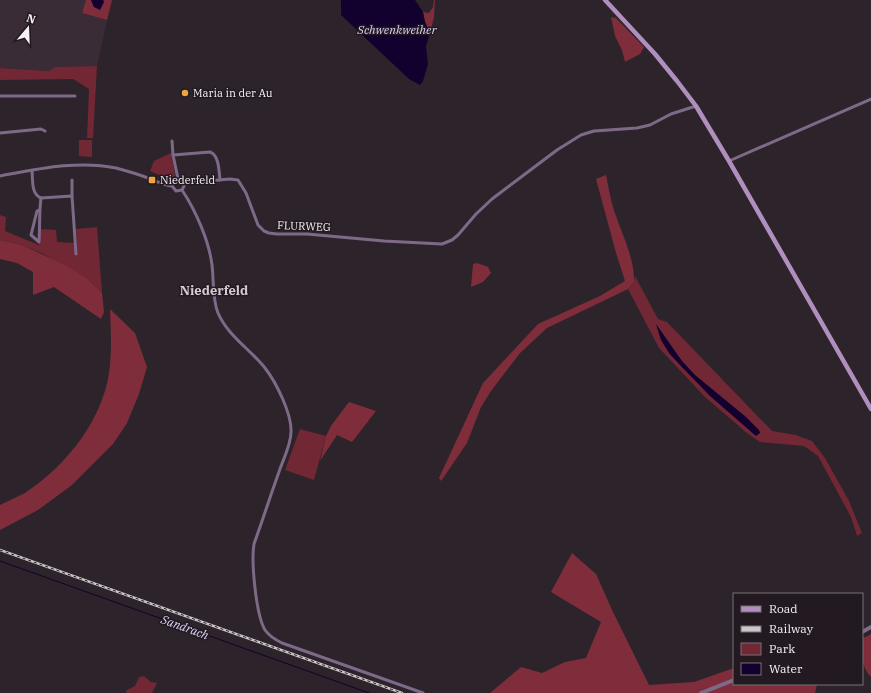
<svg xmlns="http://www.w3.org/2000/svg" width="871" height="693" font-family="'IBM Plex Serif',serif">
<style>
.built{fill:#392c36}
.green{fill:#712734}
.forest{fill:#802d3b}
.water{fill:#12002e}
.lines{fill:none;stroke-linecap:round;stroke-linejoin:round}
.stream{stroke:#12002e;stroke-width:1}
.minor{stroke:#7e6a88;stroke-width:3}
.tertiary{stroke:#7e6a88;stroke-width:4}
.secondary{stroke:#b08fbf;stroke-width:4.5}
.rail-casing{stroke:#ccc5ca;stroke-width:2.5}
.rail{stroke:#221a20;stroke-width:1;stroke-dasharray:3;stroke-linecap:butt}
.poi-dot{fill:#f0a63f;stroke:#221a20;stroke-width:1.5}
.labels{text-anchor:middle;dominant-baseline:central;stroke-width:3;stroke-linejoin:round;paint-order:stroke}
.poi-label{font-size:11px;fill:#f6f0f5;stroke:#221a20;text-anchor:start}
.street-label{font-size:11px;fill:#f6f0f5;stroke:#221a20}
.water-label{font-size:12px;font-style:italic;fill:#dad0fa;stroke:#221a20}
.quarter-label{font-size:13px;font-weight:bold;fill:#d6cbd4;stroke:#221a20}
</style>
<rect width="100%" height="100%" fill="#2c242a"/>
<path class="built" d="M0,0H86L82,13L107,20L97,66L55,67L49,71L0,68Z"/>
<g class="green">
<path d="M97,66L93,138H87L89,89L73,79L0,80V68L49,71L55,67Z"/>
<path d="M79,140H92V157L79,156Z"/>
<path d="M171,153L175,176L171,180L150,171L154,161Z"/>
<path d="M0,215L6,217L5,231L39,245L41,229L56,230L57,242L77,243L76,229L97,227L102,293L87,278L41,253L22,245L0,240Z"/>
<path d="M635,276L658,319L667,322L772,431L796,435L812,441L825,458L849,501L862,533L857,536L851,517L818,456L804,446L760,442L747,433L705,397L659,348L628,289L634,282Z"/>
<path d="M300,429L326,436L314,480L285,470Z"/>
<path d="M144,676L151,682L157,683L152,693H126L127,690L135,686L139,677Z"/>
</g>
<g class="forest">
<path d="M86,0H91L94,7L104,2L103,0H112L107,20L82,13Z"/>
<path d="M434,0H435L434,17L430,33L425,22L423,12L429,13L433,7Z"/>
<path d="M611,17L616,18L644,47L640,54L625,62L622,50L615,36Z"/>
<path d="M606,175C609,189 611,203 616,216C623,236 635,261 634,282L628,289L547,328L520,353L491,391L481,407L467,443L441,481L439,478L483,383L538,324L600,296L625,281L616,253L596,179Z"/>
<path d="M0,240L22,245L61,263L87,278L102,293L104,312L101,319L54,287L33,295V272L17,263L0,259Z"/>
<path d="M477,263L488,267L491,273L483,282L471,287L473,264Z"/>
<path d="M110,309L135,333L147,367L139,394L127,423L113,444L72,485L38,510L0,530V505C8,501 17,497 25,493C61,469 92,433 105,391C113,365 111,336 110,309Z"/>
<path d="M349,402L376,411L352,442L337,435L320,461L326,436L331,426Z"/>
<path d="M572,553L596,574L613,612L649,685L694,682L734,668V684H817L815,693H490L521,667L542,673L565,662L586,658L601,622L551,592Z"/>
<path d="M871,634V677C860,665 862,654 862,638L866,637Z"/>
</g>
<g class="water">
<path d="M91,0H103L104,2L100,10L94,7Z"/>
<path d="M341,0H415L423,12L425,22L430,33L426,46L428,64L423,81L420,85L409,79L341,15Z"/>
<path d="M656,324L682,361L695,375L746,417L759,430L760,433L756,436L710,396L680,365L669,353L661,340Z"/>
</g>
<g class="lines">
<path class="stream" d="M0,561L369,693"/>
<g class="minor">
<path d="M0,96H75"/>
<path d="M0,133L41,129L45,131"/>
<path d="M172,141L173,155"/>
<path d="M729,161L871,99"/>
<path d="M32,171C33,181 31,194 41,198L72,196L76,254"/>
<path d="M0,176C38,169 78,160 116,168C127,171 138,174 148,178C156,181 163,185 172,186L176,191L182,190L184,186L182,181L178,179L174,181L172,186"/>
<path d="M178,179L173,155L210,152C219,155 219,171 220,180"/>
<path d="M72,180V196"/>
<path d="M184,183L230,179L238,180L246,193L258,225L264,231L269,233L277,234H307L384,241L442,244L452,240L458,235L476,214L492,199L557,150L581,135L594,131L637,128L650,125L671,114L696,106"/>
<path d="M182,190C196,211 209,241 212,265C214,281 212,298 218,313C228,336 250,349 265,368C276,382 292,414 291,432C291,444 284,458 280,469C271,494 263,519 254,544C251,562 256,615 265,630C269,636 276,640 282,643L423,693"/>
<path d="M39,210L37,211L31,235L39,242C40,228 39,212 41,198"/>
</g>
<g class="tertiary">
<path d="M862,632L871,627"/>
<path d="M701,693L734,680"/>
</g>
<path class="secondary" d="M605,0L655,54L677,81L696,106L729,161L871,409"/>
<defs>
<path id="rail" d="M0,550L402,693"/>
</defs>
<use href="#rail" class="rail-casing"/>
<use href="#rail" class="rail"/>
</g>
<g class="poi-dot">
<circle cx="185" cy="93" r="4"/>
<rect x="148" y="176" width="8" height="8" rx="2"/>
</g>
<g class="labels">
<g class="poi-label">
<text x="193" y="93">Maria in der Au</text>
<text x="160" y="180">Niederfeld</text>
</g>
<g class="street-label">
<text transform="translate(304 226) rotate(2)">FLURWEG</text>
</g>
<g class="water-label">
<text x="397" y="29">Schwenkweiher</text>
<text transform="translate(185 627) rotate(20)">Sandrach</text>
</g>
<g class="quarter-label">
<text x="214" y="290">Niederfeld</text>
</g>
</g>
<rect x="733" y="593" width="130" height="92" fill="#221a20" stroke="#777075"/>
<rect x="741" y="606" width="20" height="6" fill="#b08fbf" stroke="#777075"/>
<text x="769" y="613" font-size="12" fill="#f6f0f5">Road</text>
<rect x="741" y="626" width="20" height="6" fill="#ccc5ca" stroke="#777075"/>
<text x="769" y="633" font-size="12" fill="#f6f0f5">Railway</text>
<rect x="741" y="643" width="20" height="12" fill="#712734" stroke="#777075"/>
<text x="769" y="653" font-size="12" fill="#f6f0f5">Park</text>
<rect x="741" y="663" width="20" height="12" fill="#12002e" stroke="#777075"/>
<text x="769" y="673" font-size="12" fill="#f6f0f5">Water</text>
<g transform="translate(28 28) rotate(19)" stroke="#221a20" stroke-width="3" paint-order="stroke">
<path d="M0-3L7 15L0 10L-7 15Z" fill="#f6f0f5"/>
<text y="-6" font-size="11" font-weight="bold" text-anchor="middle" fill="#f6f0f5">N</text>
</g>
</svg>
